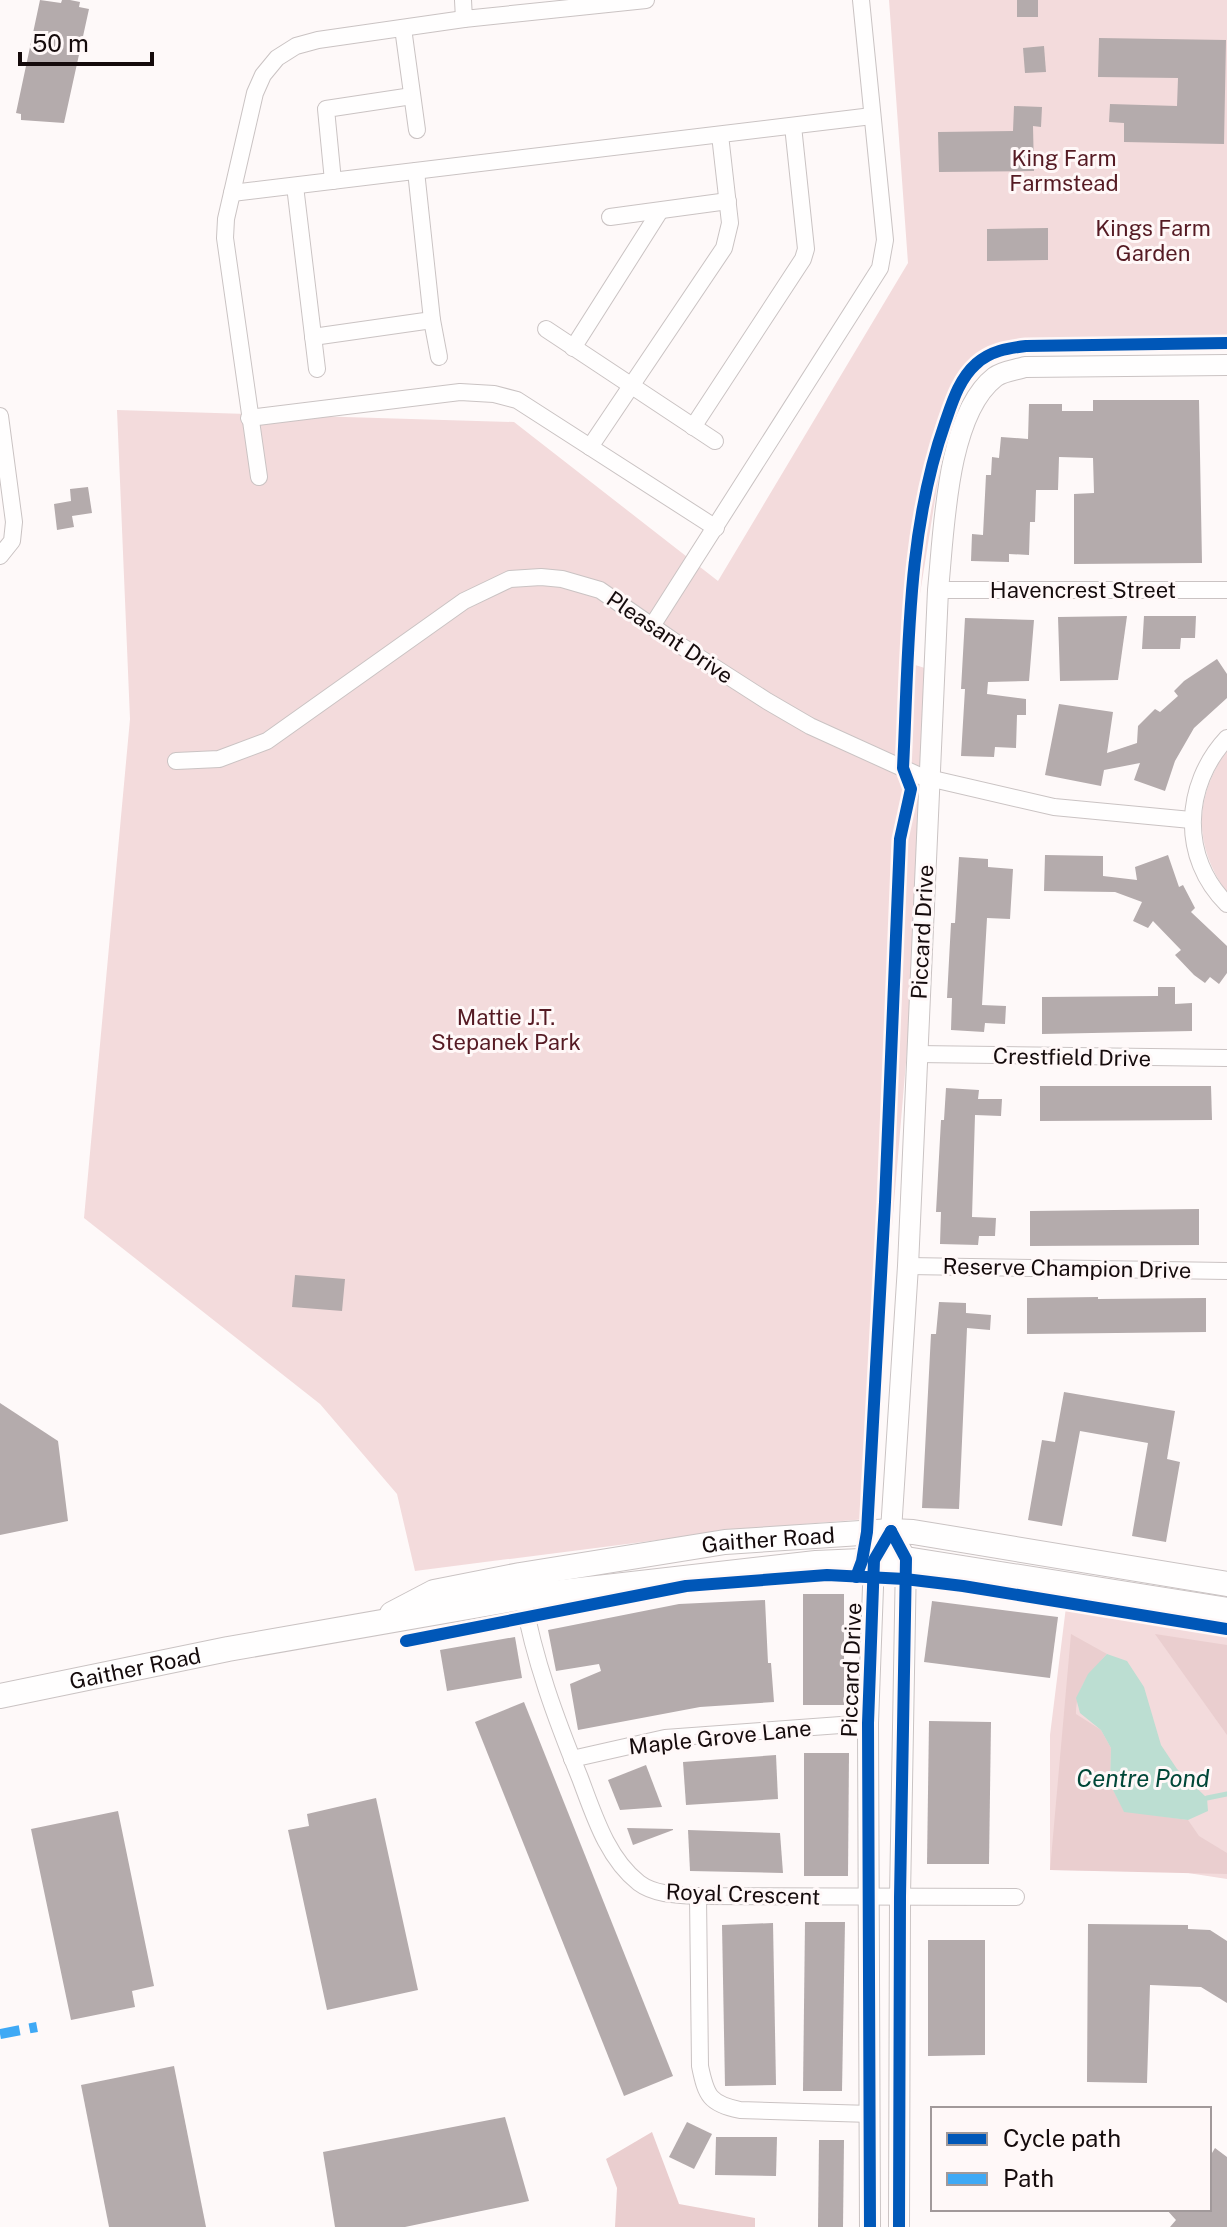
<svg xmlns="http://www.w3.org/2000/svg" width="1227" height="2227" font-family="'Public Sans',sans-serif">
<style>
.green{fill:#f3dbdc}
.forest{fill:#eacecf}
.water{fill:#bcded2}
.lines{fill:none;stroke-linecap:round;stroke-linejoin:round}
.stream{stroke:#bcded2;stroke-width:5}
.building{fill:#b4abac}
.minor-casing{stroke:#cac3c3;stroke-width:18}
.tertiary-casing{stroke:#cac3c3;stroke-width:22}
.secondary-casing{stroke:#cac3c3;stroke-width:26}
.minor{stroke:#fffefe;stroke-width:16}
.tertiary{stroke:#fffefe;stroke-width:20}
.secondary{stroke:#fffefe;stroke-width:24}
.quiet{stroke:#3fa9f5;stroke-width:10;stroke-dasharray:20 10;stroke-linecap:butt}
.cycleway-casing{stroke:#fff8f8;stroke-width:17}
.cycleway{stroke:#0057b8;stroke-width:12}
.labels{text-anchor:middle;dominant-baseline:central;stroke-width:6;stroke-linejoin:round;paint-order:stroke}
.park-label{font-size:22px;fill:#551a23;stroke:#fff8f8}
.street-label{font-size:22px;fill:#150b0c;stroke:#fff8f8}
.water-label{font-size:24px;font-style:italic;fill:#004738;stroke:#fff8f8}
</style>
<rect width="100%" height="100%" fill="#fef9f9"/>
<g class="green">
<path d="M889,0H1227V343L996,346L972,361L949,412L909,663L931,670L930,781L867,1519L744,1529L415,1571L397,1494L320,1404L84,1218L130,719L117,410L514,422L718,581L908,263Z"/>
<path d="M1227,750V893C1193,845 1194,798 1227,750Z"/>
<path d="M1066,1607L1227,1634V1879L1175,1871L1050,1870V1735Z"/>
</g>
<g class="forest">
<path d="M1071,1634L1107,1654C1090,1672 1076,1687 1076,1714L1101,1730L1111,1748L1110,1784L1124,1811L1188,1820L1199,1836L1227,1853V1874L1050,1870Z"/>
<path d="M1155,1634L1227,1645V1735Z"/>
<path d="M652,2132L679,2204L755,2218V2227H615L617,2188L606,2159Z"/>
</g>
<path class="water" d="M1107,1654L1127,1661L1144,1687L1161,1745L1177,1769L1207,1798L1208,1811L1188,1820L1124,1812L1110,1784L1111,1748L1101,1730L1080,1713L1076,1698L1088,1674Z"/>
<g class="lines">
<path class="stream" d="M1207,1798L1227,1794"/>
</g>
<g class="building">
<path d="M40,0L61,3L62,0H70L80,2L79,7L89,9L64,123L21,120V114L16,113Z"/>
<rect x="1017" y="0" width="21" height="17"/>
<path d="M1099,38L1226,40L1224,144L1124,142V123L1109,122L1110,104L1177,106L1178,78L1098,77Z"/>
<path d="M1044,46L1046,72L1025,73L1023,48Z"/>
<path d="M1014,106L1042,107L1041,127L1033,126L1034,171L939,172L938,132L1013,131Z"/>
<path d="M1048,228V260L987,261V229Z"/>
<path d="M1093,400H1199L1202,563L1074,564V494L1094,493L1093,458L1059,457L1058,490H1036L1035,522H1030L1029,555L1009,554V562L971,561L972,534L983,535L986,475H991L992,457L999,458L1001,437L1028,439L1029,404H1062V411H1093Z"/>
<path d="M88,487L92,513L72,516L74,527L57,530L54,504L71,501L70,489Z"/>
<path d="M1127,616L1118,680L1060,681L1058,617Z"/>
<path d="M1144,616H1196L1195,638H1181L1180,649H1142Z"/>
<path d="M965,618L1034,620L1029,681L988,682L987,694L1026,699V715H1017L1016,748L995,747L994,757L961,756L965,689H961Z"/>
<path d="M1217,659L1227,674V698L1194,728L1175,761L1165,791L1134,780L1140,763L1104,770L1101,786L1045,775L1059,704L1113,712L1107,753L1137,743L1138,726L1155,709L1160,712L1178,696L1174,691L1184,681Z"/>
<path d="M1045,855L1103,856V876L1137,880L1135,867L1168,855L1179,887L1183,885L1195,908L1191,912L1227,946V973L1219,984L1210,977L1205,983L1194,975L1175,955L1181,950L1153,921L1148,928L1133,921L1142,902L1115,892L1044,891Z"/>
<path d="M959,857L988,859V867L1013,869L1010,919L987,918L982,1005L1006,1006L1005,1024L985,1023L984,1032L951,1030L952,998H947L951,923H955Z"/>
<path d="M1158,987H1175V1004L1192,1003V1031L1042,1034V997L1158,996Z"/>
<path d="M1040,1086H1211L1212,1120L1040,1121Z"/>
<path d="M946,1088L979,1090L978,1099H1002L1001,1116L975,1115L972,1217L996,1218L995,1236H979L978,1245L940,1244L941,1212H936L941,1120H944Z"/>
<path d="M1199,1209V1245L1030,1246V1211Z"/>
<path d="M295,1275L345,1279L342,1311L292,1307Z"/>
<path d="M1098,1297V1299L1206,1298V1332L1027,1334V1298Z"/>
<path d="M939,1302L966,1303V1313L991,1315L990,1330L967,1328L959,1509L922,1508L931,1334H936Z"/>
<path d="M1064,1392L1175,1411L1167,1459L1180,1462L1166,1542L1132,1536L1148,1443L1080,1431L1062,1526L1028,1520L1042,1440L1055,1442Z"/>
<path d="M0,1403L58,1441L68,1521L0,1535Z"/>
<rect x="803" y="1594" width="41" height="111"/>
<path d="M765,1600L768,1663H771L774,1702L700,1707L578,1730L570,1684L601,1671L599,1664L556,1671L548,1630L679,1604Z"/>
<path d="M932,1601L1058,1617L1050,1678L924,1662Z"/>
<path d="M515,1637L522,1678L447,1691L440,1650Z"/>
<path d="M524,1702L673,2076L624,2096L475,1722Z"/>
<path d="M929,1721L991,1722L989,1864H927Z"/>
<path d="M804,1753H849L848,1876H804Z"/>
<path d="M776,1755L778,1799L686,1805L683,1762Z"/>
<path d="M646,1765L662,1807L620,1810L608,1780Z"/>
<path d="M376,1798L418,1990L327,2010L288,1830L309,1826L307,1814Z"/>
<path d="M118,1811L154,1986L132,1991L135,2007L71,2020L31,1829Z"/>
<path d="M627,1828L673,1829V1830L633,1845Z"/>
<path d="M688,1830L780,1833L783,1873L690,1871Z"/>
<path d="M805,1922H845L842,2091H803Z"/>
<path d="M773,1923L776,2085L725,2086L722,1925Z"/>
<path d="M1088,1924L1188,1925V1929L1210,1930L1227,1941V2003L1201,1987L1150,1985L1147,2083L1087,2082Z"/>
<path d="M928,1940H985V2055L928,2056Z"/>
<path d="M174,2066L206,2227H109L81,2085Z"/>
<path d="M505,2117L529,2201L405,2227H335L323,2152Z"/>
<path d="M687,2122L712,2134L694,2169L669,2157Z"/>
<path d="M716,2137H777L776,2176L715,2175Z"/>
<path d="M819,2140H844L843,2227H818Z"/>
<path d="M1215,2148L1227,2157V2227H1170L1176,2220L1166,2209H1209V2158Z"/>
</g>
<g class="lines">
<defs>
<g id="minor">
<path d="M463,0L464,19L646,0"/>
<path d="M403,28L417,130"/>
<path d="M333,181L326,109L412,96"/>
<path d="M295,186L317,369"/>
<path d="M232,193L872,116"/>
<path d="M610,217L728,201"/>
<path d="M432,320L439,357"/>
<path d="M546,329L715,441"/>
<path d="M313,337L432,320L416,171"/>
<path d="M573,348L660,211"/>
<path d="M0,416L14,522L12,541L0,556"/>
<path d="M249,418L460,392L494,394L517,400L716,528"/>
<path d="M693,427L803,259L806,249L793,126"/>
<path d="M590,447L724,248L730,223L720,135"/>
<path d="M259,477L225,238L226,219L255,93L263,75L277,58L296,46L318,40L464,19"/>
<path d="M938,590H1227"/>
<path d="M652,626L880,268L885,240L861,0"/>
<path d="M1227,738C1183,785 1180,858 1227,904"/>
<path d="M176,761L219,759L267,741L464,601L510,579L541,577L562,579L600,590L675,642L767,701L810,726L920,776L1054,807L1191,820"/>
<path d="M916,1054L1227,1058"/>
<path d="M908,1266L1227,1271"/>
<path d="M523,1597C534,1660 556,1719 580,1778C594,1815 607,1858 639,1883C655,1895 679,1895 698,1896L1016,1897"/>
<path d="M572,1759L665,1738L868,1723"/>
<path d="M698,1896L700,2066C706,2096 710,2104 740,2110L871,2114"/>
</g>
<g id="tertiary">
<path d="M870,2227L868,1723L874,1560L891,1531L908,1266L938,590C944,532 946,415 995,377C1003,371 1016,370 1025,367L1227,365"/>
<path d="M899,2227L900,1897L906,1559L900,1548"/>
</g>
<g id="secondary">
<path id="s1" d="M392,1614L434,1592L520,1575L725,1542L891,1531L913,1532L1227,1584"/>
<path id="s2" d="M0,1696L228,1649L536,1595L816,1563L906,1559L1227,1610"/>
</g>
</defs>
<use href="#minor" class="minor-casing"/>
<use href="#tertiary" class="tertiary-casing"/>
<use href="#secondary" class="secondary-casing"/>
<use href="#minor" class="minor"/>
<use href="#tertiary" class="tertiary"/>
<use href="#secondary" class="secondary"/>
<path class="quiet" d="M0,2034L37,2027"/>
<defs>
<g id="cycleway">
<path d="M891,1531L906,1559L900,1897L899,2227"/>
<path d="M856,1577L862,1561L867,1532L885,1202L900,839L911,789L903,768C909,653 906,534 945,423C952,403 959,379 976,364C990,351 1008,348 1026,346L1227,343"/>
<path d="M406,1641L686,1586L827,1575L905,1579L963,1586L1227,1629"/>
<path d="M870,2227L868,1723L874,1560L891,1531"/>
</g>
</defs>
<use href="#cycleway" class="cycleway-casing"/>
<use href="#cycleway" class="cycleway"/>
</g>
<g class="labels">
<g class="park-label">
<text x="1064" y="158">King Farm<tspan x="1064" dy="25">Farmstead</tspan></text>
<text x="1153" y="228">Kings Farm<tspan x="1153" dy="25">Garden</tspan></text>
<text x="506" y="1017">Mattie J.T.<tspan x="506" dy="25">Stepanek Park</tspan></text>
</g>
<g class="street-label">
<text x="1083" y="590">Havencrest Street</text>
<text transform="translate(670 637) rotate(34)">Pleasant Drive</text>
<text transform="translate(922 932) rotate(-87)">Piccard Drive</text>
<text transform="translate(1072 1057) rotate(1)">Crestfield Drive</text>
<text transform="translate(1067 1268) rotate(1)">Reserve Champion Drive</text>
<text stroke="none"><textPath href="#s1" startOffset="386">Gaither Road</textPath></text>
<text stroke="none"><textPath href="#s2" startOffset="138">Gaither Road</textPath></text>
<text transform="translate(851 1670) rotate(-88)">Piccard Drive</text>
<text transform="translate(720 1737) rotate(-6)">Maple Grove Lane</text>
<text transform="translate(743 1894) rotate(2)">Royal Crescent</text>
</g>
<g class="water-label">
<text x="1143" y="1778">Centre Pond</text>
</g>
</g>
<rect x="931" y="2107" width="280" height="104" fill="#fff8f8" stroke="#a1999a" stroke-width="2"/>
<rect x="947" y="2133" width="40" height="12" fill="#0057b8" stroke="#a1999a" stroke-width="2"/>
<text x="1003" y="2147" font-size="24" fill="#150b0c">Cycle path</text>
<rect x="947" y="2173" width="40" height="12" fill="#3fa9f5" stroke="#a1999a" stroke-width="2"/>
<text x="1003" y="2187" font-size="24" fill="#150b0c">Path</text>
<path d="M20 52v12h132v-12" fill="none" stroke="#150b0c" stroke-width="4"/>
<text x="32" y="52" font-size="24" fill="#150b0c" stroke="#fff8f8" stroke-width="6" paint-order="stroke">50 m</text>
</svg>
